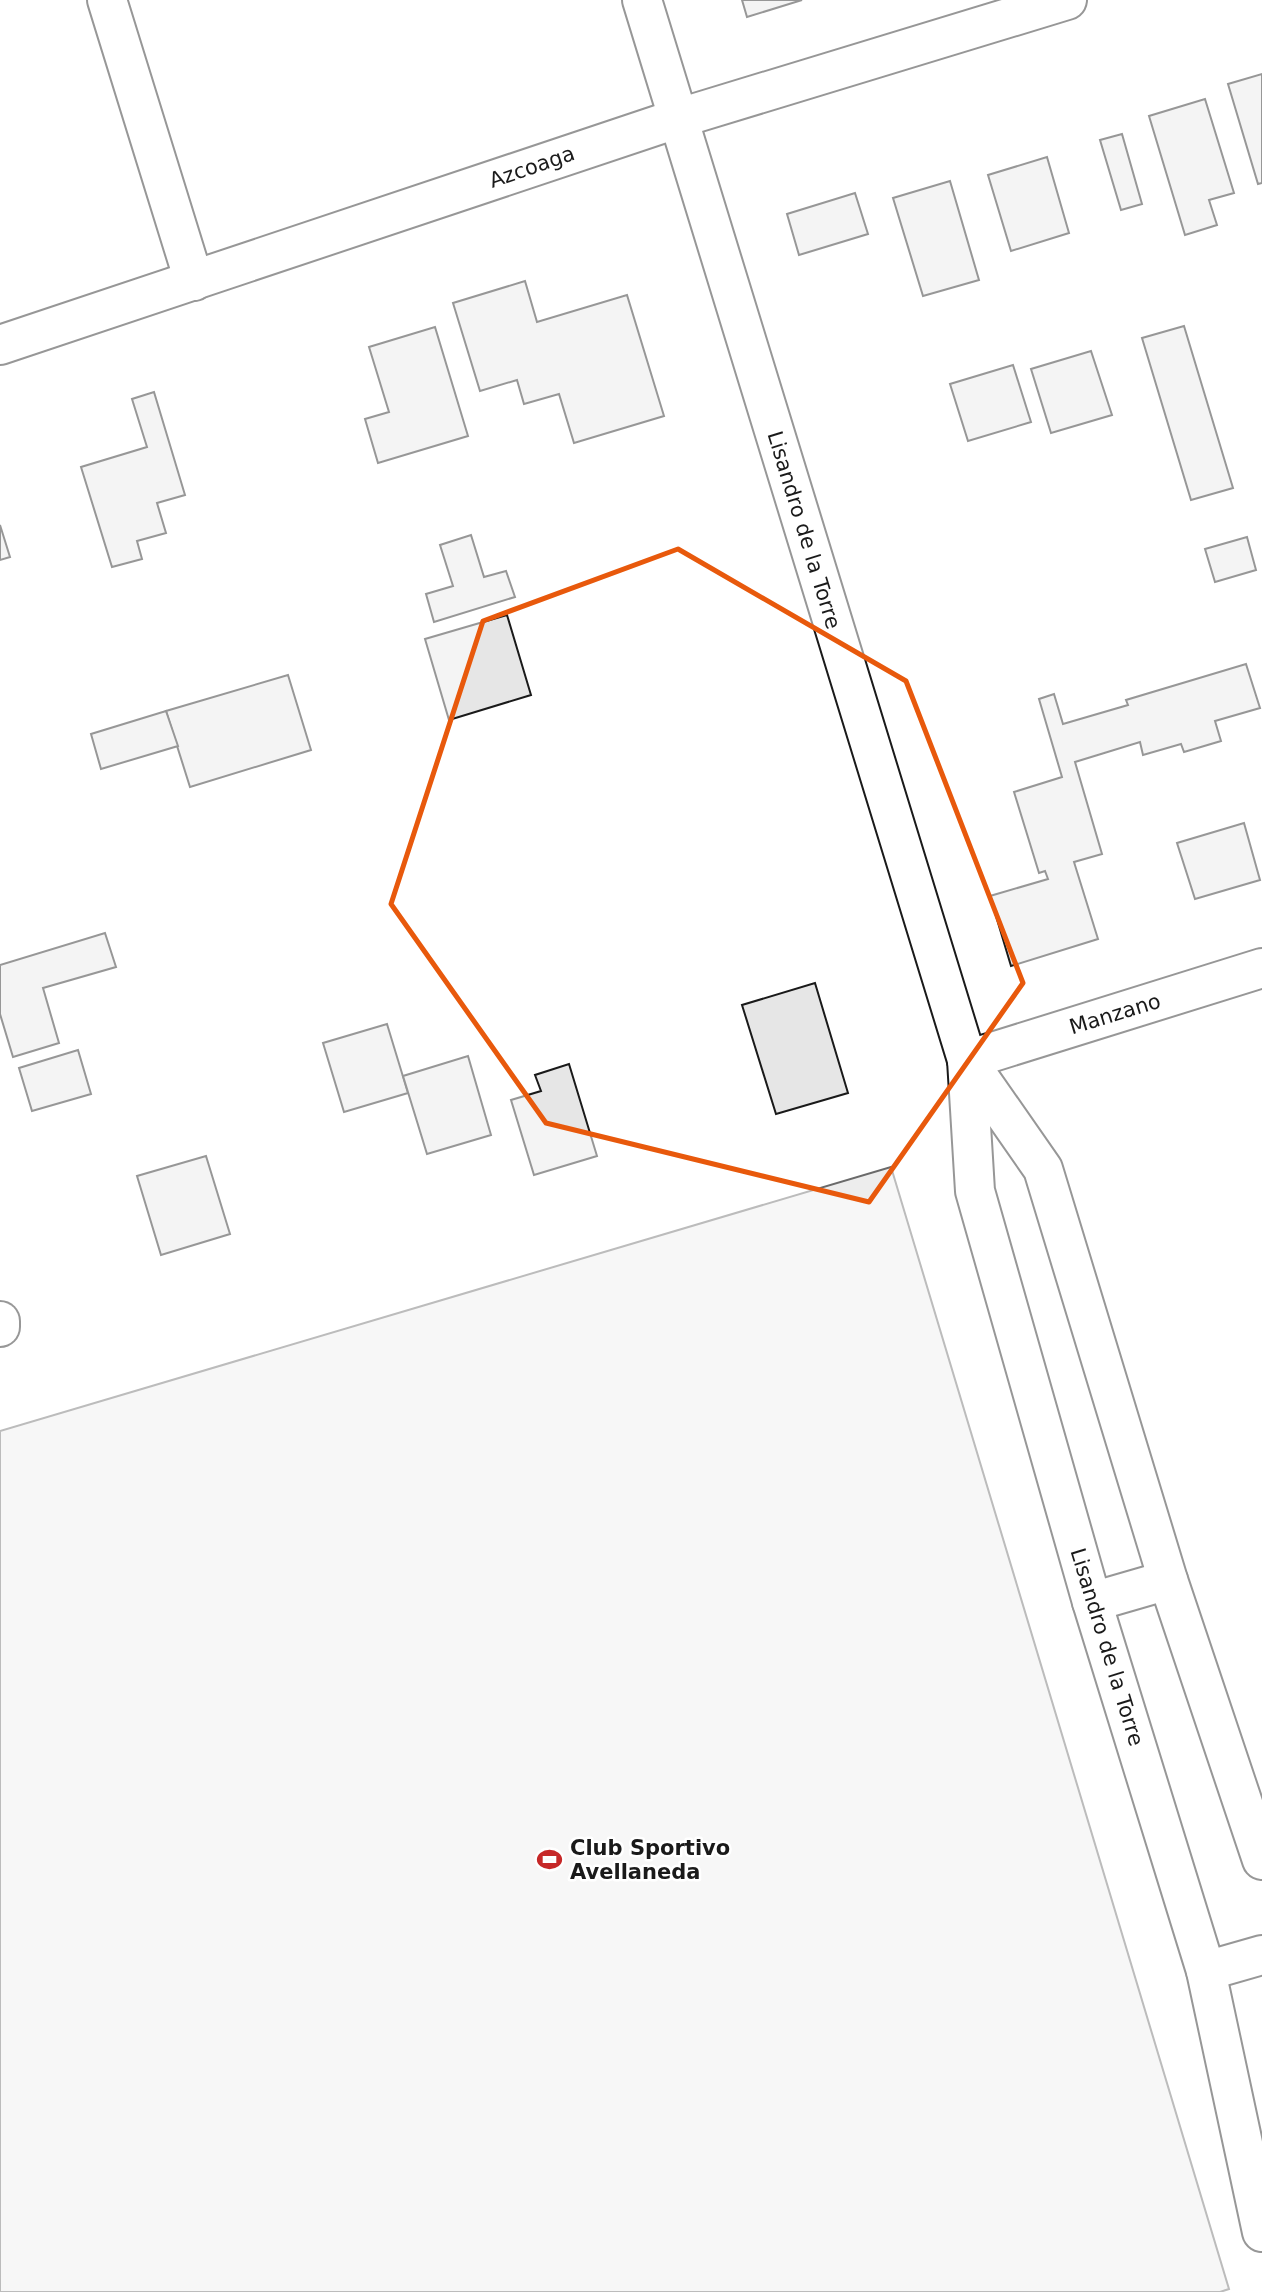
<svg xmlns="http://www.w3.org/2000/svg" width="1262" height="2292" font-family="'DejaVu Sans',sans-serif">
<style>
.built{fill:#ededed;stroke:#6a6a6a;stroke-width:2}
.building{fill:#e6e6e6;stroke:#1a1a1a;stroke-width:2}
.lines{fill:none;stroke-linecap:round;stroke-linejoin:round}
.minor-casing{stroke:#1a1a1a;stroke-width:42}
.minor{stroke:#fff;stroke-width:38}
.marked{fill:none;stroke:#e8590c;stroke-width:5;stroke-linejoin:round}
.labels{text-anchor:middle;dominant-baseline:central;stroke-width:5;stroke-linejoin:round;paint-order:stroke}
.street-label{font-size:21px;fill:#1a1a1a;stroke:#fff}
.poi-label{font-size:21px;font-weight:bold;fill:#1a1a1a;stroke:#fff;text-anchor:start}
</style>
<rect width="100%" height="100%" fill="#fff"/>
<path class="built" d="M891,1167L1229,2289L1220,2292H0V1431Z"/>
<g class="building">
<path d="M742,0H802L747,17Z"/>
<path d="M1262,74V183L1258,184L1228,84Z"/>
<path d="M1205,99L1234,193L1209,200L1217,225L1185,235L1149,116Z"/>
<path d="M1122,134L1142,204L1121,210L1100,140Z"/>
<path d="M1047,157L1069,233L1011,251L988,175Z"/>
<path d="M950,181L979,280L923,296L893,198Z"/>
<path d="M855,193L868,234L799,255L787,214Z"/>
<path d="M525,281L537,322L627,295L664,416L574,443L559,394L524,404L517,380L480,391L453,303Z"/>
<path d="M1184,326L1233,488L1191,500L1142,338Z"/>
<path d="M435,327L468,436L378,463L365,419L389,412L369,347Z"/>
<path d="M1091,351L1112,415L1051,433L1031,369Z"/>
<path d="M1013,365L1031,422L968,441L950,384Z"/>
<path d="M154,392L185,495L157,503L166,533L137,541L142,559L112,567L81,467L147,447L132,399Z"/>
<path d="M0,525L10,557L0,560Z"/>
<path d="M471,535L484,577L506,571L515,597L434,622L426,594L453,586L440,545Z"/>
<path d="M1247,537L1256,570L1215,582L1205,549Z"/>
<path d="M507,615L531,695L449,720L425,639Z"/>
<path d="M1246,664L1260,708L1215,721L1221,741L1184,752L1181,744L1143,755L1140,742L1075,762L1102,854L1074,862L1098,939L1011,966L990,896L1048,879L1045,871L1039,873L1014,792L1062,777L1039,699L1054,694L1063,724L1128,705L1126,700Z"/>
<path d="M288,675L311,750L190,787L166,711Z"/>
<path d="M166,711L178,746L101,769L91,734Z"/>
<path d="M1244,823L1260,880L1195,899L1177,843Z"/>
<path d="M105,933L116,967L43,988L59,1043L13,1057L0,1014V965Z"/>
<path d="M815,983L848,1093L776,1114L742,1005Z"/>
<path d="M387,1024L408,1093L344,1112L323,1043Z"/>
<path d="M78,1050L91,1094L32,1111L19,1068Z"/>
<path d="M468,1056L491,1135L427,1154L403,1076Z"/>
<path d="M569,1064L597,1156L534,1175L511,1100L541,1091L535,1075Z"/>
<path d="M206,1156L230,1234L161,1255L137,1176Z"/>
</g>
<g class="lines">
<defs>
<g id="minor">
<path d="M107,0L194,281"/>
<path d="M642,0L967,1060L975,1191L1092,1602L1206,1971L1262,2232"/>
<path d="M0,345L676,119L1067,0"/>
<path d="M967,1060L1043,1169L1168,1580L1262,1860"/>
<path d="M967,1060L1262,968"/>
<path d="M0,1321V1327"/>
<path d="M1092,1602L1168,1580"/>
<path d="M1206,1971L1262,1955"/>
</g>
</defs>
<use href="#minor" class="minor-casing"/>
<use href="#minor" class="minor"/>
</g>
<path d="M0 0H1262V2292H0ZM678,549L906,681L1023,983L869,1202L546,1123L391,904L483,621Z" fill="#fff" fill-opacity=".55" fill-rule="evenodd"/>
<path class="marked" d="M678,549L906,681L1023,983L869,1202L546,1123L391,904L483,621Z"/>
<defs>
<symbol id="stadium-bare" viewBox="-9 -9 18 18"><path d="M0-5a6.5 5 0 1 0 0 10a6.5 5 0 1 0 0-10ZM-3.5-1.8h7v3.6h-7Z" fill="#c62828" stroke="#fff" stroke-width="2.5" paint-order="stroke"/></symbol>
</defs>
<g fill-rule="evenodd">
<use href="#stadium-bare" x="532" y="1842" width="35" height="35"/>
</g>
<g class="labels">
<g class="street-label">
<text transform="translate(532 167) rotate(-19)">Azcoaga</text>
<text transform="translate(804 530) rotate(73)">Lisandro de la Torre</text>
<text transform="translate(1115 1014) rotate(-17)">Manzano</text>
<text transform="translate(1107 1647) rotate(73)">Lisandro de la Torre</text>
</g>
<g class="poi-label">
<text x="570" y="1848">Club Sportivo<tspan x="570" dy="24">Avellaneda</tspan></text>
</g>
</g>
</svg>
